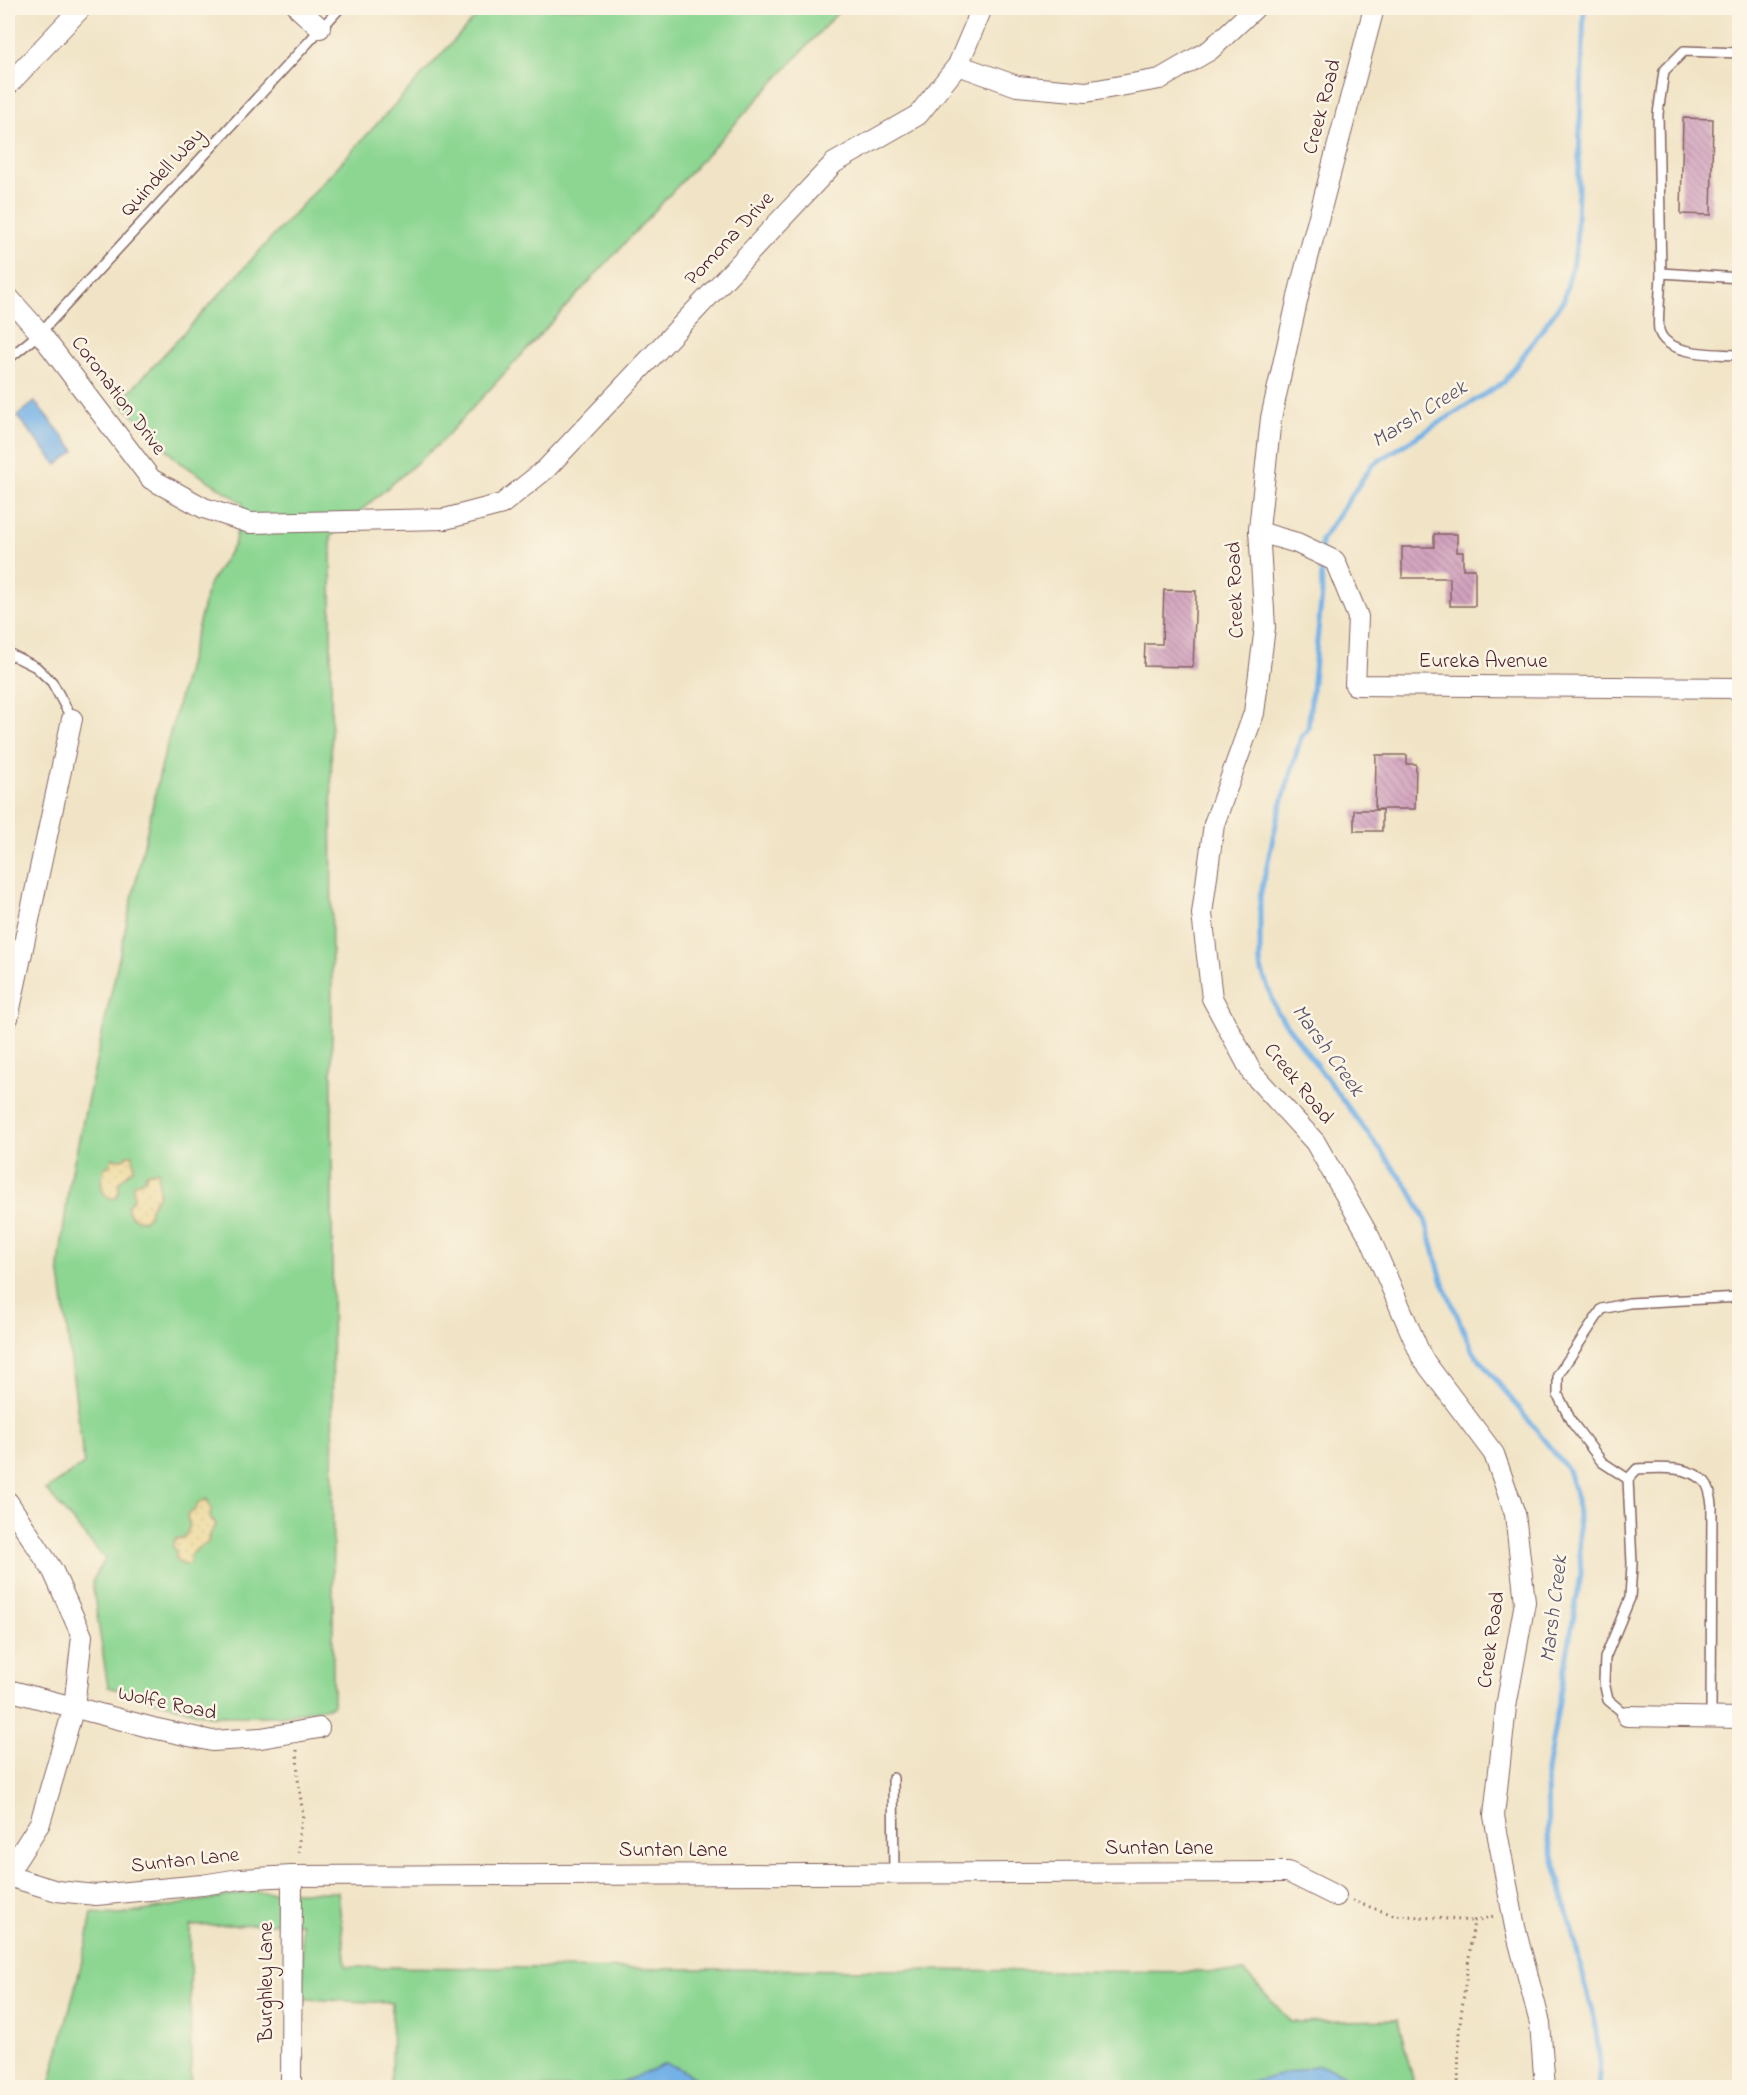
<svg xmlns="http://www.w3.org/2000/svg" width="1747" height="2095" font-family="'Indie Flower',sans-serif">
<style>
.grass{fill:#8cd692;stroke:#6b7a5e;stroke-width:1.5}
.sand{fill:url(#sand-dots);stroke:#9c7c64;stroke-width:1.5}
.water{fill:#73b1e6;stroke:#5e6888;stroke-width:1.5}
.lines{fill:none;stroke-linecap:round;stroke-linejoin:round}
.stream{stroke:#73b1e6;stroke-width:5}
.building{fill:url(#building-back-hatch)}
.service-casing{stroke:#846461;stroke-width:12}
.minor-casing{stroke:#846461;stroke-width:22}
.path{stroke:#846461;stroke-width:3;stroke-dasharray:1.5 4.5;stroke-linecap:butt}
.service{stroke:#fff;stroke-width:9}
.minor{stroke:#fff;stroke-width:20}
.labels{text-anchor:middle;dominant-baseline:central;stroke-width:5;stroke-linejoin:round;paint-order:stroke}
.street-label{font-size:21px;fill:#4a1f2b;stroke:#fcf5e5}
.water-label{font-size:22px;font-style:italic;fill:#58526c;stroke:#fcf5e5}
</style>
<defs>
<pattern id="sand-dots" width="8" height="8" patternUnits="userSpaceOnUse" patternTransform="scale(1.5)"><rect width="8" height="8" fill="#eeda9e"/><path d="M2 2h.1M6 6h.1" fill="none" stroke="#cebb88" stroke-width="1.8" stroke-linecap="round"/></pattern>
<pattern id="building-back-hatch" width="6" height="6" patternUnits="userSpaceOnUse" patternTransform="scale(1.5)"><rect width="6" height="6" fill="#d1a1be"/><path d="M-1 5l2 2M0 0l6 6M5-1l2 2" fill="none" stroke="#ac839b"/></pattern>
</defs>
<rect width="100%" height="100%" fill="#fcf5e5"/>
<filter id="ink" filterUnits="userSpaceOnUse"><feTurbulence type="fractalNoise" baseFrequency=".0167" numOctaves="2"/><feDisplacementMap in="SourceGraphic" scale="12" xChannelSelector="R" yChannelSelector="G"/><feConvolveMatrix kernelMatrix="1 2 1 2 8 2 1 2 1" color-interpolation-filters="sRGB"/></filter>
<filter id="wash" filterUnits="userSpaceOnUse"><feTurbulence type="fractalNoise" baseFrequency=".008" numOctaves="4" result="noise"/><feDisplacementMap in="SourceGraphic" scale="24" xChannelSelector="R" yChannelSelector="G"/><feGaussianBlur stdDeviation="1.35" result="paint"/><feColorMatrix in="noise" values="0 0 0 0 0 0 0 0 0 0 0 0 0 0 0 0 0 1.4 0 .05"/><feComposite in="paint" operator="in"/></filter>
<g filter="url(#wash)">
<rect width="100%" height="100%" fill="#f1e4c6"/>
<g class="grass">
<path d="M484,8H842L441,442L331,536L333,1706L281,1716H209L108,1687L92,1582L105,1559L46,1490L84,1464L59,1266L69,1184L160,772L209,584L234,545L243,503L178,461L120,402Z"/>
<path d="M251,1892H338L346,1967L1245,1972L1291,2022L1398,2020L1415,2087H391L392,2003L304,1999L301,1923L190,1926L191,2087L49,2088L87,1942L92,1913L121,1915Z"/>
</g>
<g class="sand">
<path d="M128,1155H133L134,1168L119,1182V1191L116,1198C99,1200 100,1180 104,1168L110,1165L112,1158L124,1159Z"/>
<path d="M158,1170L159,1194L150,1208L149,1216L144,1220C134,1219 129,1217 127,1207L135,1196L133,1192V1184L144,1180L147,1173Z"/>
<path d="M207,1499L211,1508L210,1520L214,1521L216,1525L210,1534L208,1543L198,1548L190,1556V1563L184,1565L177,1561L175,1556L177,1551L173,1548V1543L176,1539L185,1537L190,1524L187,1518L188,1514L195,1510L198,1503Z"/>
</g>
<g class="water">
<path d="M35,402L75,451L57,465L17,416Z"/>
<path d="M665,2064L677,2067L709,2087H597L621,2083Z"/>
<path d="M1318,2065C1335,2068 1344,2072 1352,2087H1233Z"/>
</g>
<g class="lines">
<g class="stream">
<path d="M1321,551V541L1372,465L1504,382L1564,299L1576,250L1584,8"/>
<path d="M1321,560L1322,593L1308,729L1301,737L1277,820L1260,897V966L1277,1012L1410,1190L1425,1219L1442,1280L1472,1350L1568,1470L1577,1499L1581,1574L1547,1771L1548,1837L1595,2022L1600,2063L1598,2088"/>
</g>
</g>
<g id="blocks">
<g class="building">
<path d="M1683,118L1713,119L1711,215L1681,214Z"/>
<path d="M1434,534H1457V552H1463V569H1475V606H1450V578H1402V547H1434Z"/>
<path d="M1164,590L1196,591L1193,667L1144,666L1145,644H1162Z"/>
<path d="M1376,755H1407V764H1416L1415,809H1375Z"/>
<rect x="1354" y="810" width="28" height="21"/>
</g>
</g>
</g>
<g filter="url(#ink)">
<use href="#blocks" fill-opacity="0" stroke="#846461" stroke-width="1.5"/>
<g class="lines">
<defs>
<g id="service">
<path d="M1661,273L1658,114L1664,71L1684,51L1740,53"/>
<path d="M1740,278L1661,273C1661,285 1657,320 1659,330C1665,356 1718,354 1740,355"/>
<path d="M8,359L40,333L340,8"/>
<path d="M8,614L9,621L8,635"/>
<path d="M8,653L36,667L52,682L72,719"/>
<path d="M1628,1479L1602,1462L1571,1421L1558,1395V1375L1602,1309L1629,1303L1740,1297"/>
<path d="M1627,1716L1608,1700L1604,1682L1605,1658L1630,1598L1632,1564L1628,1479L1637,1469C1657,1468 1690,1465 1705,1482C1710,1488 1711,1497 1712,1505L1711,1718"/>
<path d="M893,1778L894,1874"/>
</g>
<g id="minor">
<path d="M298,8L320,28"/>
<path d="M1374,8L1300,288L1271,418L1259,529L1265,627L1254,713L1214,824L1202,914L1212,998L1252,1073L1315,1142L1370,1238L1422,1358L1494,1454L1515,1514L1525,1602L1506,1707L1494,1816L1515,1927L1540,2023L1545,2088"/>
<path d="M958,65L1017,86L1086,92L1160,79L1210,50L1255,8"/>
<path d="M8,85L81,8"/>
<path d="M8,297L40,333L151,479L204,508L250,523L445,519L502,504L546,469L834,163L918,115L958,65L982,8"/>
<path d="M1259,532L1297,543L1335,561L1358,617L1355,685L1740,688"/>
<path d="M8,1018L72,719"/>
<path d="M8,1502L53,1571L82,1636L74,1707L40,1823L8,1873"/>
<path d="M8,1690L153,1728L212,1741L261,1738L319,1728"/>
<path d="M1627,1716L1740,1718"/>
<path d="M8,1876L57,1891L96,1895L202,1885L240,1879L292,1876L1288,1872L1336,1896"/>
<path d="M291,2088L292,1876"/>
</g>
</defs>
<use href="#service" class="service-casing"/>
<use href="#minor" class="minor-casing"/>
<g class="path">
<path d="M297,1750L298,1779L303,1815L299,1833V1857"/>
<path d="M1352,1901L1394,1915L1474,1921"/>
<path d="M1458,2088L1459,2030L1474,1921L1494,1916"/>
</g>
<use href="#service" class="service"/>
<use href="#minor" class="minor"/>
</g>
</g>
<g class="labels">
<g class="street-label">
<text transform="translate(1323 107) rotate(-75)">Creek Road</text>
<text transform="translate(163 173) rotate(-47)">Quindell Way</text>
<text transform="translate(730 239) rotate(-47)">Pomona Drive</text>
<text transform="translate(118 396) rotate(53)">Coronation Drive</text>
<text transform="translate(1236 590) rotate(-92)">Creek Road</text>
<text x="1483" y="662">Eureka Avenue</text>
<text transform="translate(1298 1084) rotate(51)">Creek Road</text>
<text transform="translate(1492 1640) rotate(-82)">Creek Road</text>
<text transform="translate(167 1704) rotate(12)">Wolfe Road</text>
<text x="1159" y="1849">Suntan Lane</text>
<text x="673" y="1851">Suntan Lane</text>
<text transform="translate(185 1861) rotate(-6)">Suntan Lane</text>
<text transform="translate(267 1982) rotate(-90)">Burghley Lane</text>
</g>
<g class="water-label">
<text transform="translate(1420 415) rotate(-32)">Marsh Creek</text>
<text transform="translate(1327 1051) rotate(54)">Marsh Creek</text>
<text transform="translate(1555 1609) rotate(-83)">Marsh Creek</text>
</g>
</g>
<rect width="1747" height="2095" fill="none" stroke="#fcf5e5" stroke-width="30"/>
</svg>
